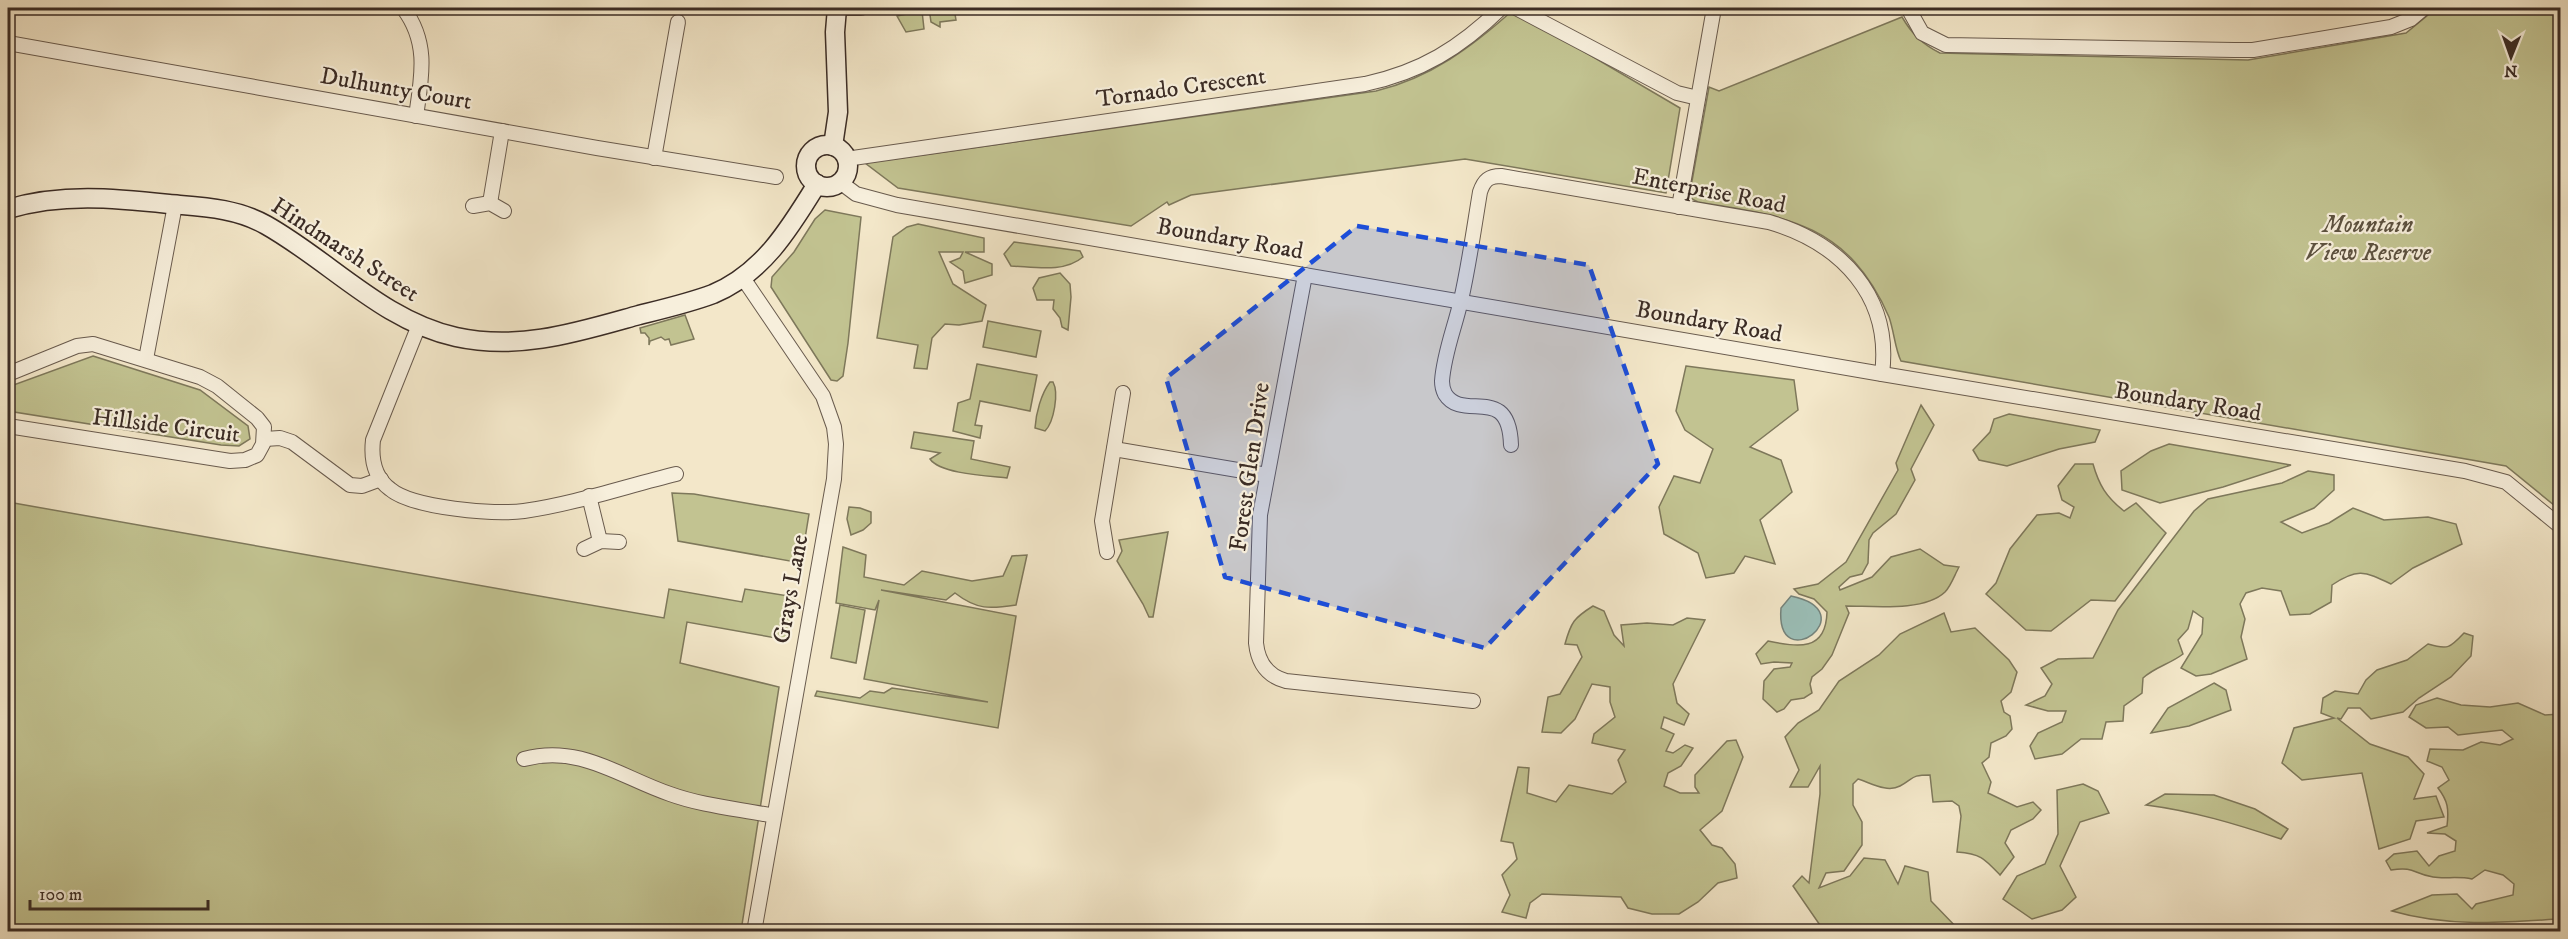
<svg xmlns="http://www.w3.org/2000/svg" width="2568" height="939" font-family="'IM FELL DW Pica',serif">
<style>
.green{fill:#c2c391;stroke:#7e785b;stroke-width:1.5}
.water{fill:#9bbfb8;stroke:#75847d;stroke-width:1.5}
.lines{fill:none;stroke-linecap:round;stroke-linejoin:round}
.street-casing{stroke:#695b4e;stroke-width:16}
.secondary-casing{stroke:#3b2c25;stroke-width:21}
.street{stroke:#f7efdc;stroke-width:14}
.secondary{stroke:#f7efdc;stroke-width:18}
.marked{fill:#1d4ed8;fill-opacity:0.2;stroke:#1d4ed8;stroke-width:4.5;stroke-dasharray:12 8;stroke-linejoin:round}
.labels{text-anchor:middle;dominant-baseline:central;stroke-width:4.5;stroke-linejoin:round;paint-order:stroke}
.street-label{font-size:24px;fill:#3b2c25;stroke:#f7efdc}
.park-label{font-size:24px;font-style:italic;fill:#5d5240;stroke:#f7efdc}
</style>
<rect width="100%" height="100%" fill="#f3e7c9"/>
<filter id="stains"><feTurbulence type="fractalNoise" baseFrequency=".00333" numOctaves="4"/><feColorMatrix values="0 0 0 0 .2 0 0 0 0 .09 0 0 0 0 .02 0 0 0 .5 -.17"/></filter>
<radialGradient id="worn" r=".72"><stop offset=".6" stop-color="#630" stop-opacity="0"/><stop offset="1" stop-color="#630" stop-opacity=".3"/></radialGradient>
<g class="green">
<path d="M929,8H954L956,20L940,22V27L931,22Z"/>
<path d="M2432,8H2560V510L2506,466L1901,361C1895,349 1894,331 1889,317C1849,225 1788,216 1698,202L1692,199L1690,192L1709,87L1719,91L1902,17C1912,34 1922,44 1940,53L2248,60L2406,33L2428,15Z"/>
<path d="M1513,10L1680,108L1666,193L1465,159L1191,195L1169,205L1167,202L1131,226L898,188L865,163L1376,91C1430,78 1472,47 1513,10Z"/>
<path d="M922,11L924,29L906,32L897,16Z"/>
<path d="M825,210L861,217L848,343L843,376L837,381L831,380L771,287L772,277L794,252L815,219Z"/>
<path d="M918,224L984,238V252H965L992,264V275L965,283L963,271L950,262L960,258L963,252H939L953,284L986,305L982,321L959,325L945,324L932,338L927,369L914,368L918,345L877,338L893,237L907,227Z"/>
<path d="M1014,242L1080,251L1083,257C1064,273 1035,267 1011,266L1004,254Z"/>
<path d="M1060,273L1070,284L1071,297L1068,330L1062,327L1060,318L1053,309L1054,300H1037L1033,288L1039,278Z"/>
<path d="M685,315L694,339L671,345L669,339L665,340L661,337L650,341L649,345V338L645,333H641L640,328Z"/>
<path d="M988,321L1041,331L1036,357L983,347Z"/>
<path d="M93,356L200,390L248,426L250,439L239,446L221,445L8,411V387Z"/>
<path d="M977,364L1037,375L1030,411L980,401L975,425L982,426L980,438L953,431L958,403L970,399Z"/>
<path d="M1686,366L1794,380L1798,410L1750,447L1781,460L1792,492L1760,520L1775,564L1745,556L1734,573L1706,578L1698,553L1664,534L1659,507L1674,476L1700,483L1713,449L1685,430L1676,411Z"/>
<path d="M1050,382H1053C1059,393 1054,422 1045,431L1035,428C1036,413 1041,394 1050,382Z"/>
<path d="M1921,405L1934,425L1911,469L1915,480L1896,514L1873,533L1869,540L1868,563L1862,574L1850,577L1839,587L1840,590L1872,577L1891,557L1920,549L1944,565L1959,567C1955,574 1951,586 1945,592C1924,612 1873,606 1846,606L1849,613L1832,655L1822,669L1812,677L1810,684L1812,693L1804,698L1791,700L1784,709L1777,712L1763,699L1764,681L1774,669L1790,667L1792,663L1774,662L1761,664L1756,654L1768,641C1798,647 1826,652 1827,612L1814,599L1799,594L1794,589L1818,584L1846,562L1898,470L1896,463Z"/>
<path d="M2009,414L2100,430L2095,442L2059,449L2007,466L1979,460L1973,450L1990,432L1994,419Z"/>
<path d="M914,432L974,441L971,459L1010,467L1007,478C989,476 940,474 930,459L940,453L911,448Z"/>
<path d="M2169,444L2291,465L2223,487L2160,503L2122,490L2121,471L2151,451Z"/>
<path d="M2075,464H2093C2099,485 2106,497 2124,511L2136,503L2166,533L2115,601L2091,600L2051,631L2026,630L1986,594L1996,583L2010,549L2037,515L2059,513L2070,518L2074,507L2062,500L2058,486Z"/>
<path d="M2308,471L2334,475V490L2314,508L2281,522L2302,533L2329,523L2353,508L2384,520L2428,517L2456,524L2462,544L2413,568L2391,584C2364,571 2357,568 2332,585L2331,602L2310,614L2290,615L2281,591L2262,588L2246,593L2240,604L2245,619L2241,637L2247,659L2211,674L2196,676L2181,668L2202,634L2203,618L2193,611L2188,629L2178,640L2183,654C2170,664 2155,667 2143,678L2142,693L2124,706L2123,721L2106,722L2102,739H2081L2062,754L2035,759L2030,746L2038,733L2062,722L2066,711H2048L2026,705L2045,696L2052,684L2041,668L2058,659L2093,658L2118,610L2194,511L2208,499L2282,483Z"/>
<path d="M672,493L694,494L809,514L801,563L678,541Z"/>
<path d="M8,502L664,618L669,589L742,602L745,589L795,597L787,640L687,622L680,663L779,687L741,931H8Z"/>
<path d="M849,507L860,508L871,512V523L863,530L851,535L847,519Z"/>
<path d="M1168,532L1153,617H1149L1143,604L1117,561L1122,551L1119,540Z"/>
<path d="M843,547L866,555L864,577L904,585L922,571L972,581L1003,576L1012,556L1027,555L1016,605C990,609 977,610 955,593L946,600L881,590L1016,616L998,728L815,696L817,691L860,698L870,691L884,693L892,688L988,702L864,679L879,600L875,610L836,603Z"/>
<path d="M840,605L865,610L856,663L831,658Z"/>
<path d="M1593,606L1604,611L1614,635L1624,646L1621,625L1647,623L1673,625L1687,618L1705,620L1673,684L1677,703L1689,714L1684,725L1664,717L1661,728L1674,734L1666,751L1673,753L1685,745L1693,748L1681,766L1668,773L1664,786L1680,793H1699L1695,787V775L1727,741L1736,740L1743,757L1722,811L1700,830L1712,845L1722,848L1735,864L1737,878L1718,883L1698,902L1679,914H1652L1628,908L1621,897L1542,894L1530,903L1526,918L1502,912L1510,895L1502,875L1517,859L1513,843L1501,841L1518,767L1529,768L1527,793L1556,802L1569,785L1612,794L1626,782L1618,760L1625,750L1592,743L1594,734L1615,717L1610,702V687L1592,684L1575,719L1561,733L1542,732L1548,697L1560,694L1582,657L1577,645L1565,644C1571,622 1574,618 1593,606Z"/>
<path d="M1944,613L1951,632L1975,628L2009,660L2017,672L2011,692L2001,701L2004,712L2010,716L2012,729L2006,736L1991,743L1989,757L1982,763L1991,782L1988,793L2017,807L2033,802L2041,810L2033,819L2011,830L2005,843L2014,857L2000,875C1984,858 1981,854 1957,852L1961,816L1959,806L1952,801L1933,802L1930,775C1910,775 1915,778 1900,786C1887,793 1871,783 1858,779L1853,784V805L1862,822V845L1844,871L1826,873L1819,888L1850,876L1864,858L1885,860L1898,884L1905,866L1928,872L1931,901L1960,931H1824L1793,886L1802,876L1809,883L1820,794V766L1808,787H1790L1799,770L1785,737L1798,723L1819,710L1839,681L1879,655L1900,634Z"/>
<path d="M2464,633L2473,636L2471,656L2451,677L2419,698L2403,712L2371,719L2360,708H2348L2341,719L2337,718L2370,744L2408,757L2424,774L2414,799L2436,796L2444,817L2416,821L2410,839L2379,849L2362,773L2302,780L2282,763L2294,728L2334,718L2321,713L2323,698L2335,691L2358,694L2366,680L2377,670L2407,660L2428,644C2448,650 2450,648 2464,633Z"/>
<path d="M2214,683L2226,690L2231,710L2189,726L2151,733L2168,708Z"/>
<path d="M2437,698L2461,705L2490,707L2518,703L2545,715L2560,714L2558,919C2502,923 2447,927 2392,911L2432,895L2457,894L2472,909L2476,904L2513,895L2514,884L2503,875L2485,870L2472,879C2458,876 2445,879 2433,877C2413,874 2415,866 2391,870L2386,861L2394,854L2417,851L2429,866L2439,856L2455,851L2456,841L2445,834L2427,833L2447,826C2449,809 2448,801 2438,788L2449,780L2442,767L2427,761L2430,749L2463,750L2481,742L2500,745L2513,739L2502,730L2458,735L2448,727L2426,728L2409,717L2416,705Z"/>
<path d="M2083,784L2098,791L2109,813L2080,822L2060,866L2076,897L2062,910L2032,919L2003,899L2017,876L2045,864L2058,834L2057,790Z"/>
<path d="M2165,794L2214,795L2255,809L2288,829L2281,839C2236,824 2193,811 2146,805Z"/>
</g>
<path class="water" d="M1791,596C1867,612 1775,679 1781,608Z"/>
<g class="lines">
<defs>
<g id="street">
<path d="M403,8C429,42 422,76 416,116"/>
<path d="M842,8H861"/>
<path d="M1516,8L1677,93L1698,98"/>
<path d="M1908,8L1922,33L1946,45L2234,50H2253L2391,27L2411,19L2424,8"/>
<path d="M8,43L597,148L776,177"/>
<path d="M654,158L678,22"/>
<path d="M846,159L1365,84C1421,72 1460,48 1501,8"/>
<path d="M840,182L856,194L897,205L1882,374L2465,471L2506,482L2560,526"/>
<path d="M490,203L502,131"/>
<path d="M473,206L490,203L504,211"/>
<path d="M1679,207L1714,8"/>
<path d="M1305,275L1260,515L1256,643C1258,662 1267,676 1286,681L1473,701"/>
<path d="M743,278L823,396L834,427L836,444L834,479L754,932"/>
<path d="M419,325L373,440C371,458 374,477 390,489C412,508 495,515 524,511C574,504 627,486 676,474"/>
<path d="M146,359L175,205"/>
<path d="M8,374L77,346L93,344L200,377L217,386L257,418L264,427L263,444L257,455L245,460L230,461L8,426"/>
<path d="M265,439L280,438L292,442L350,485L362,486L381,479"/>
<path d="M1511,445C1509,382 1463,423 1445,394C1443,390 1442,385 1442,381C1444,353 1455,327 1461,300C1469,265 1474,228 1480,192C1484,180 1489,176 1501,176L1769,222C1841,243 1892,296 1882,374"/>
<path d="M1114,449L1267,475"/>
<path d="M589,496L600,541"/>
<path d="M584,549L601,541L619,542"/>
<path d="M1107,552L1102,521L1123,393"/>
<path d="M524,759C580,744 620,777 670,794C703,806 740,809 774,816"/>
</g>
<g id="secondary">
<circle cx="827" cy="166" r="21"/>
<path d="M833,146L838,112L835,32L837,8"/>
<path d="M8,209C61,193 114,198 169,204C203,207 236,208 266,225C330,261 383,321 456,337C520,351 578,332 639,315C663,309 689,303 713,294C763,273 790,228 817,184"/>
</g>
</defs>
<use href="#street" class="street-casing"/>
<use href="#secondary" class="secondary-casing"/>
<use href="#street" class="street"/>
<use href="#secondary" class="secondary"/>
</g>
<path class="marked" d="M1357,226L1589,265L1658,464L1485,648L1225,577L1166,378Z"/>
<g class="labels">
<g class="street-label">
<text transform="translate(1181 88) rotate(-8)">Tornado Crescent</text>
<text transform="translate(396 89) rotate(10)">Dulhunty Court</text>
<text transform="translate(1709 191) rotate(11)">Enterprise Road</text>
<text transform="translate(1230 239) rotate(10)">Boundary Road</text>
<text transform="translate(345 250) rotate(33)">Hindmarsh Street</text>
<text transform="translate(1709 322) rotate(10)">Boundary Road</text>
<text transform="translate(2188 402) rotate(9)">Boundary Road</text>
<text transform="translate(166 426) rotate(7)">Hillside Circuit</text>
<text transform="translate(1250 467) rotate(-82)">Forest Glen Drive</text>
<text transform="translate(791 589) rotate(-80)">Grays Lane</text>
</g>
<g class="park-label">
<text x="2368" y="225">Mountain<tspan x="2368" dy="28">View Reserve</tspan></text>
</g>
</g>
<rect width="2568" height="939" fill="none" stroke="#f3e7c9" stroke-width="30"/>
<rect x="9" y="9" width="2550" height="921" fill="none" stroke="#3b2c25" stroke-width="3"/>
<rect x="15" y="15" width="2538" height="909" fill="none" stroke="#3b2c25" stroke-width="1.5"/>
<g transform="translate(2511 57) rotate(181)" stroke="#f7efdc" stroke-width="4.5" paint-order="stroke">
<path d="M0-4.5L10 22L0 15L-10 22Z" fill="#3b2c25"/>
<text y="-9" font-size="16" font-weight="bold" text-anchor="middle" fill="#3b2c25">N</text>
</g>
<path d="M30 900v9h178v-9" fill="none" stroke="#3b2c25" stroke-width="3"/>
<text x="39" y="900" font-size="18" fill="#3b2c25" stroke="#f7efdc" stroke-width="4.5" paint-order="stroke">100 m</text>
<rect width="100%" height="100%" filter="url(#stains)"/>
<rect width="100%" height="100%" fill="url(#worn)"/>
</svg>
